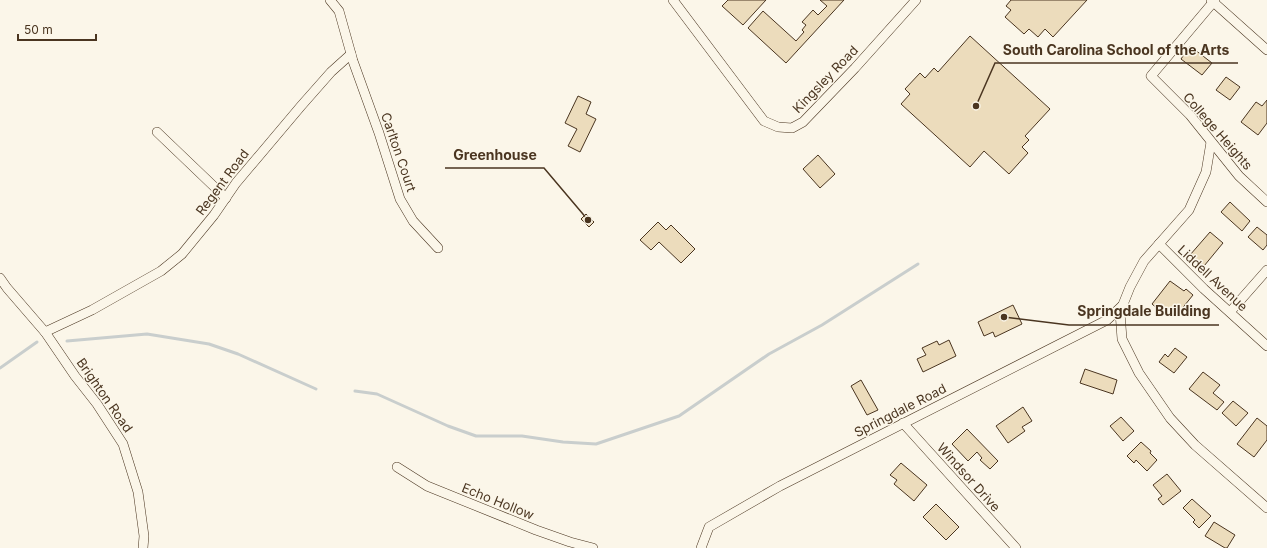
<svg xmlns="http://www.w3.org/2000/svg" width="1267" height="548" font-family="Inter,sans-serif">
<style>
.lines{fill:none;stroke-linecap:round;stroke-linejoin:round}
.stream{stroke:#c9cecd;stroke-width:3}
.building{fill:#ecdcbc;stroke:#4a3520}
.street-casing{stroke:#4a3520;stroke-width:10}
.street{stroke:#fbf6e9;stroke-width:9}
.labels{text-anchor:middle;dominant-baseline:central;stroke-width:3;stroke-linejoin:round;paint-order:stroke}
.street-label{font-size:13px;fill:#4a3520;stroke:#fbf6e9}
.leader{fill:none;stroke:#4a3520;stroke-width:1.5}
.callout-dot{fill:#4a3520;stroke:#fbf6e9;stroke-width:1.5}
.callout-label{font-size:14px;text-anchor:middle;font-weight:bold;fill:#4a3520;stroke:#fbf6e9;stroke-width:3;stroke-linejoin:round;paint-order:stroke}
</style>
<rect width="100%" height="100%" fill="#fbf6e9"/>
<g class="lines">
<g class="stream">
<path d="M67,341L147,334L209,344L238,354L316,389"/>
<path d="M0,368L37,342"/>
<path d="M355,391L377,394L448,426L476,436H522L563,442L596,444L679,416L769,354L822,325L918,264"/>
</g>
</g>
<g class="building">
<path d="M728,0H766L743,25L722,6Z"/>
<path d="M820,0H844L786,63L748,28L763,11L796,41L804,32L802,30L806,25L802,22L813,10L818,15L827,6Z"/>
<path d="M1011,0H1087L1053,37L1045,29L1038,37L1029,29L1024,34L1005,17L1011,10L1006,6Z"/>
<path d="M970,36L1050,109L1025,136L1029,140L1022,147L1028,153L1009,174L984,151L970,167L901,104L910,94L905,89L920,73L925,78L934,68L938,72Z"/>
<path d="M1190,46L1212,63L1202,75L1181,59Z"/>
<path d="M1226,77L1240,87L1230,100L1216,90Z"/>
<path d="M578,96L591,102L586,114L596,119L580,152L568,146L577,129L565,123Z"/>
<path d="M1267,100V123L1258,135L1241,122L1256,102L1262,106Z"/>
<path d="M818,155L835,174L820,188L803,169Z"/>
<path d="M1230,202L1250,221L1242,231L1221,212Z"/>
<path d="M586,214L594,222L589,227L581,219Z"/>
<path d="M658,222L666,230L671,225L695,249L681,263L659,242L651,250L640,240Z"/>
<path d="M1257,227L1267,235V245L1263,250L1248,237Z"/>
<path d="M1210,232L1223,243L1204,266L1190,255Z"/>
<path d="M1170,281L1184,291L1186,289L1193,295L1176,316L1169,310L1165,315L1152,304Z"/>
<path d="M1013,305L1022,324L995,337L993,332L984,336L978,322Z"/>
<path d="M949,340L956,356L923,372L917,359L926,355L922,348L937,341L939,345Z"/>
<path d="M1175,348L1187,357L1174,373L1159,362L1165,354L1168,357Z"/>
<path d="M1085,369L1117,380L1113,394L1080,383Z"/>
<path d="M1203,372L1220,385L1213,393L1224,402L1217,410L1189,389Z"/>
<path d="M861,380L878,410L867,415L851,386Z"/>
<path d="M1233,401L1248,413L1236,426L1222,413Z"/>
<path d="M1023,407L1032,421L1022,427L1025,431L1008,443L996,426Z"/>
<path d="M1121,417L1134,431L1123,441L1110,426Z"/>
<path d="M1257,418L1267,426V440L1254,457L1237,444Z"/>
<path d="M967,429L998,461L990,469L980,460L982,458L977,452L968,461L952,444Z"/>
<path d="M1141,442L1151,451L1150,453L1157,460L1147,471L1136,460L1134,463L1127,456Z"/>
<path d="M901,463L927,485L914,501L894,484L897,480L890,475Z"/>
<path d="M1167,474L1181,491L1163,505L1158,499L1162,496L1153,485Z"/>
<path d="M1192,499L1211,516L1199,528L1193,522L1195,520L1183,508Z"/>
<path d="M936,504L959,527L946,540L923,517Z"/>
<path d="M1214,522L1235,535L1227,548H1225L1205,536Z"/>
</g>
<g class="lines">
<defs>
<g id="street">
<path d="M330,0L339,11L353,61L379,133L400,199L413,221L438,248"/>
<path d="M673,0L764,121L778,127L792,128L803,122L855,68L916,0"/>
<path d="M1211,0L1267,50"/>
<path d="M1215,0L1151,76L1190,115L1239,176L1267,202"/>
<path d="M157,132L226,198"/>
<path d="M1211,142L1206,172L1189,210L1144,261L1130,287L1120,312L1122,339L1139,373L1170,418L1195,445L1267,508"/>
<path d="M1159,244L1204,289L1267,346"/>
<path d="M0,278L7,288L45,332L75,376L97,404L123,444L138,492L144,536L143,548"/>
<path d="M1230,312L1267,270"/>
<path d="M45,332L92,310L161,271L182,254L214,215L236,183L301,106L331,72L351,54"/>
<path d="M903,423L1016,548"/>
<path d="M397,467L427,486L536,530L570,542L593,548"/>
<path d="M701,548L709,527L780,486L1107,320L1123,305"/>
</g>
</defs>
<use href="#street" class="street-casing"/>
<use href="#street" class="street"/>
</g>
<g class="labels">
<g class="street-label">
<text transform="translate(825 79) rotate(-46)">Kingsley Road</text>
<text transform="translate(1218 131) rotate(49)">College Heights</text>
<text transform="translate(399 152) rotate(71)">Carlton Court</text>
<text transform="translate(222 182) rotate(-53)">Regent Road</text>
<text transform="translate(1213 278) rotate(43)">Liddell Avenue</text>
<text transform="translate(105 395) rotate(55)">Brighton Road</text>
<text transform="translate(900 410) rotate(-27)">Springdale Road</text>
<text transform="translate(969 477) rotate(48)">Windsor Drive</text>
<text transform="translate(498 501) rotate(22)">Echo Hollow</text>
</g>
</g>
<path class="leader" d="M976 106L995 63H1238M588 220L544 168H445M1004 317L1069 325H1219"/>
<g class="callout-dot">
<circle cx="976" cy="106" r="4"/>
<circle cx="588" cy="220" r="4"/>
<circle cx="1004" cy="317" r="4"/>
</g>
<g class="callout-label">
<text x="1116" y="55">South Carolina School of the Arts</text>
<text x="495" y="160">Greenhouse</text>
<text x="1144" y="316">Springdale Building</text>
</g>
<path d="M18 34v6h78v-6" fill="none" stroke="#4a3520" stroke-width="2"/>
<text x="24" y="34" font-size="12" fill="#4a3520" stroke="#fbf6e9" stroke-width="3" paint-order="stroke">50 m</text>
</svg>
